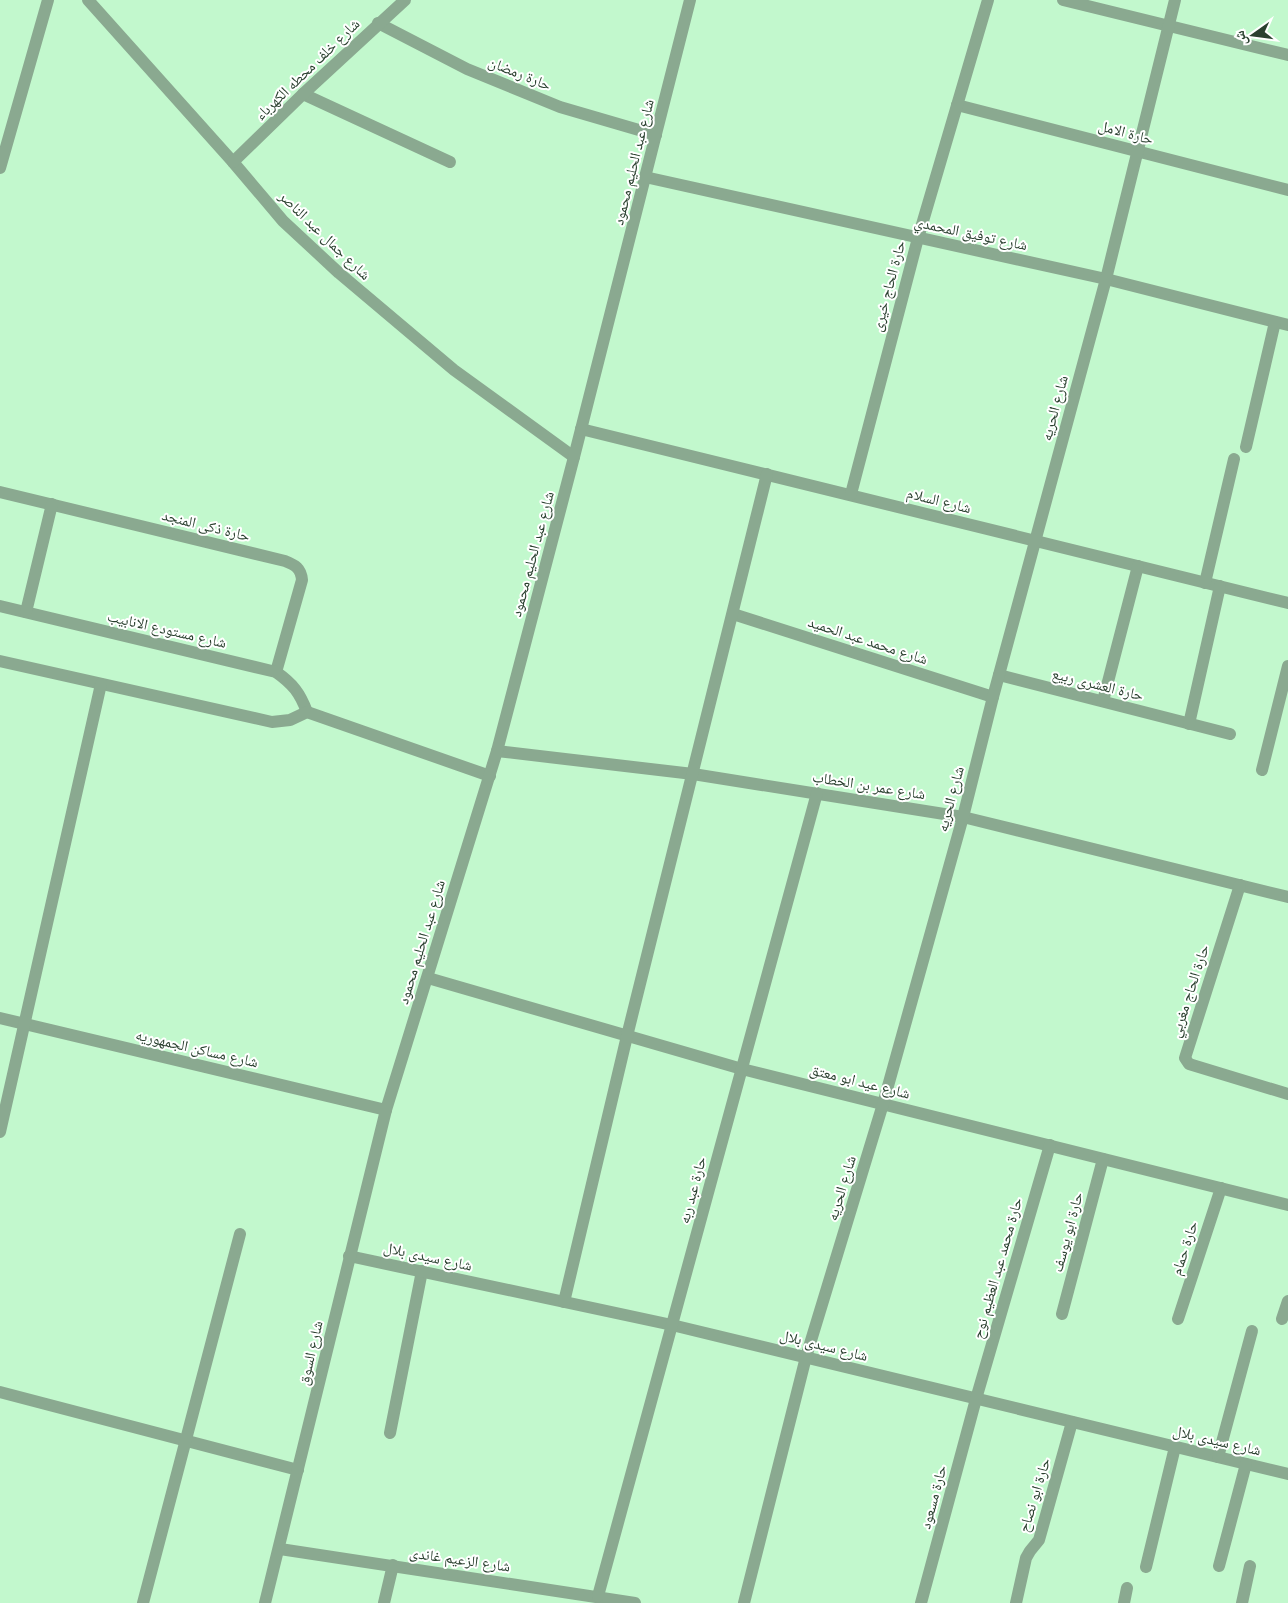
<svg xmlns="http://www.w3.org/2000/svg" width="1288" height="1603" font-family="'Space Grotesk','Noto Naskh Arabic',sans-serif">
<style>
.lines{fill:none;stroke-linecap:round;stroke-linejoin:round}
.lane{stroke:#8aa990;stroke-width:12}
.street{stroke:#8aa990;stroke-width:12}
.labels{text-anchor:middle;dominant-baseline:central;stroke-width:4;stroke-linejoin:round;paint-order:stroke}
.street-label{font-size:15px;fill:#2a402f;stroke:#fff}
</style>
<rect width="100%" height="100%" fill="#c2f8cd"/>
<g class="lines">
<g class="lane">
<path d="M0,168L48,0"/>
<path d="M390,1433L422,1271"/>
<path d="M384,1603L393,1565"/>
</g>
<g class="street">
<path d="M88,0L233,162L283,221L339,273L454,370L574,457"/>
<path d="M1063,0L1288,55"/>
<path d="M378,23L467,69L560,107L656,135"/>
<path d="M303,94L450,162"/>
<path d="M957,105L1288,190"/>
<path d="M233,162L303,94L405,0"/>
<path d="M645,177L1106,279L1288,325"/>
<path d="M581,429L1288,603"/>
<path d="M1246,447L1275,322"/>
<path d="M0,492L285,561C295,565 301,568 302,580L276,672"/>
<path d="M851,494L918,238L988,0"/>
<path d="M1205,583L1234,459"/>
<path d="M0,606L276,672C293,684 300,693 307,712"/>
<path d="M26,612L52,504"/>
<path d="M733,614L993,697"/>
<path d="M0,661L272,722L290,720L307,712L490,776"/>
<path d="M999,675L1230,734"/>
<path d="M1103,701L1138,566"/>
<path d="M1189,724L1220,586"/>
<path d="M497,751L693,774L963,817L1288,897"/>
<path d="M1262,770L1288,666"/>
<path d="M1240,885L1185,1058L1189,1064L1288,1094"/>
<path d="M428,978L742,1069L1288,1205"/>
<path d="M0,1018L386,1110"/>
<path d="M0,1132L101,684"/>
<path d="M349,1256L672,1325L1288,1474"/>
<path d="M564,1302L627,1036L767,474"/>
<path d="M1062,1314L1103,1159"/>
<path d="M1178,1319L1221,1188"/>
<path d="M1282,1319L1288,1301"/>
<path d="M0,1392L298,1470"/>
<path d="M1218,1457L1252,1331"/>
<path d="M280,1549L635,1603"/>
<path d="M1219,1566L1246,1464"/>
<path d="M1146,1567L1175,1447"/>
<path d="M598,1596L817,793"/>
<path d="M143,1603L240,1234"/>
<path d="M265,1603L386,1110L497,751L574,457L690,0"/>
<path d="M744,1603L806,1357L883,1104L963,817L993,697L1106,279L1175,0"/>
<path d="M921,1603L976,1399L1050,1145"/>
<path d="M1016,1603L1026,1558L1030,1551L1039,1540L1072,1422"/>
<path d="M1124,1603L1127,1588"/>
<path d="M1242,1603L1250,1566"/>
</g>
</g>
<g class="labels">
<g class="street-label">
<text transform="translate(307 69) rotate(-44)">شارع خلف محطه الكهرباء</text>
<text transform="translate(520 73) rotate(22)">حارة رمضان</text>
<text transform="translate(1126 132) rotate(15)">حارة الامل</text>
<text transform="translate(633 162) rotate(-76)">شارع عبد الحليم محمود</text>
<text transform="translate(971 233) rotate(12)">شارع توفيق المحمدي</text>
<text transform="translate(325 235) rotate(44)">شارع جمال عبد الناصر</text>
<text transform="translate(888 286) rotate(-75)">حارة الحاج خيرى</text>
<text transform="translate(1054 408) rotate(-75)">شارع الحريه</text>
<text transform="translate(939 500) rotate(14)">شارع السلام</text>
<text transform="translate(206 525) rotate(14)">حارة ذكى المنجد</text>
<text transform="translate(532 554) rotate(-75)">شارع عبد الحليم محمود</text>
<text transform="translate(167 629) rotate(13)">شارع مستودع الانابيب</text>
<text transform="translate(868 640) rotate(18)">شارع محمد عبد الحميد</text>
<text transform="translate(1098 684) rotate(14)">حارة العشرى ربيع</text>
<text transform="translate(869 785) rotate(9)">شارع عمر بن الخطاب</text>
<text transform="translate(950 799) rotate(-75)">شارع الحريه</text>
<text transform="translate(421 942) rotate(-73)">شارع عبد الحليم محمود</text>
<text transform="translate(1189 991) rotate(-72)">حارة الحاج مغربي</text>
<text transform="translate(197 1048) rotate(13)">شارع مساكن الجمهوريه</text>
<text transform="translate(860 1081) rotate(14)">شارع عيد ابو معتق</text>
<text transform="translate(841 1188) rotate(-73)">شارع الحريه</text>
<text transform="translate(692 1190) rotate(-75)">حارة عبد ربه</text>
<text transform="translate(1067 1232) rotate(-75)">حارة ابو يوسف</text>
<text transform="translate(1184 1248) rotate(-72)">حارة حمام</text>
<text transform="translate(428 1256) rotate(12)">شارع سيدى بلال</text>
<text transform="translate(997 1268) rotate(-74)">حارة محمد عبد العظيم نوح</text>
<text transform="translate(824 1345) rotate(14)">شارع سيدى بلال</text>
<text transform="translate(310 1353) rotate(-77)">شارع السوق</text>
<text transform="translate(1217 1440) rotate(13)">شارع سيدى بلال</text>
<text transform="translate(1034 1495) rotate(-73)">حارة ابو نصاح</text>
<text transform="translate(933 1497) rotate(-75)">حارة مسعود</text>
<text transform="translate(460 1559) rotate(8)">شارع الزعيم غاندى</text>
</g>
</g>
<g transform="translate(1253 35) rotate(256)" stroke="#ffffff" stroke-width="4" paint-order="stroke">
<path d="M0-4L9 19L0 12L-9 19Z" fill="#2a402f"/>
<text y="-8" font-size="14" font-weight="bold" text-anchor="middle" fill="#2a402f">ش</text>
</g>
</svg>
